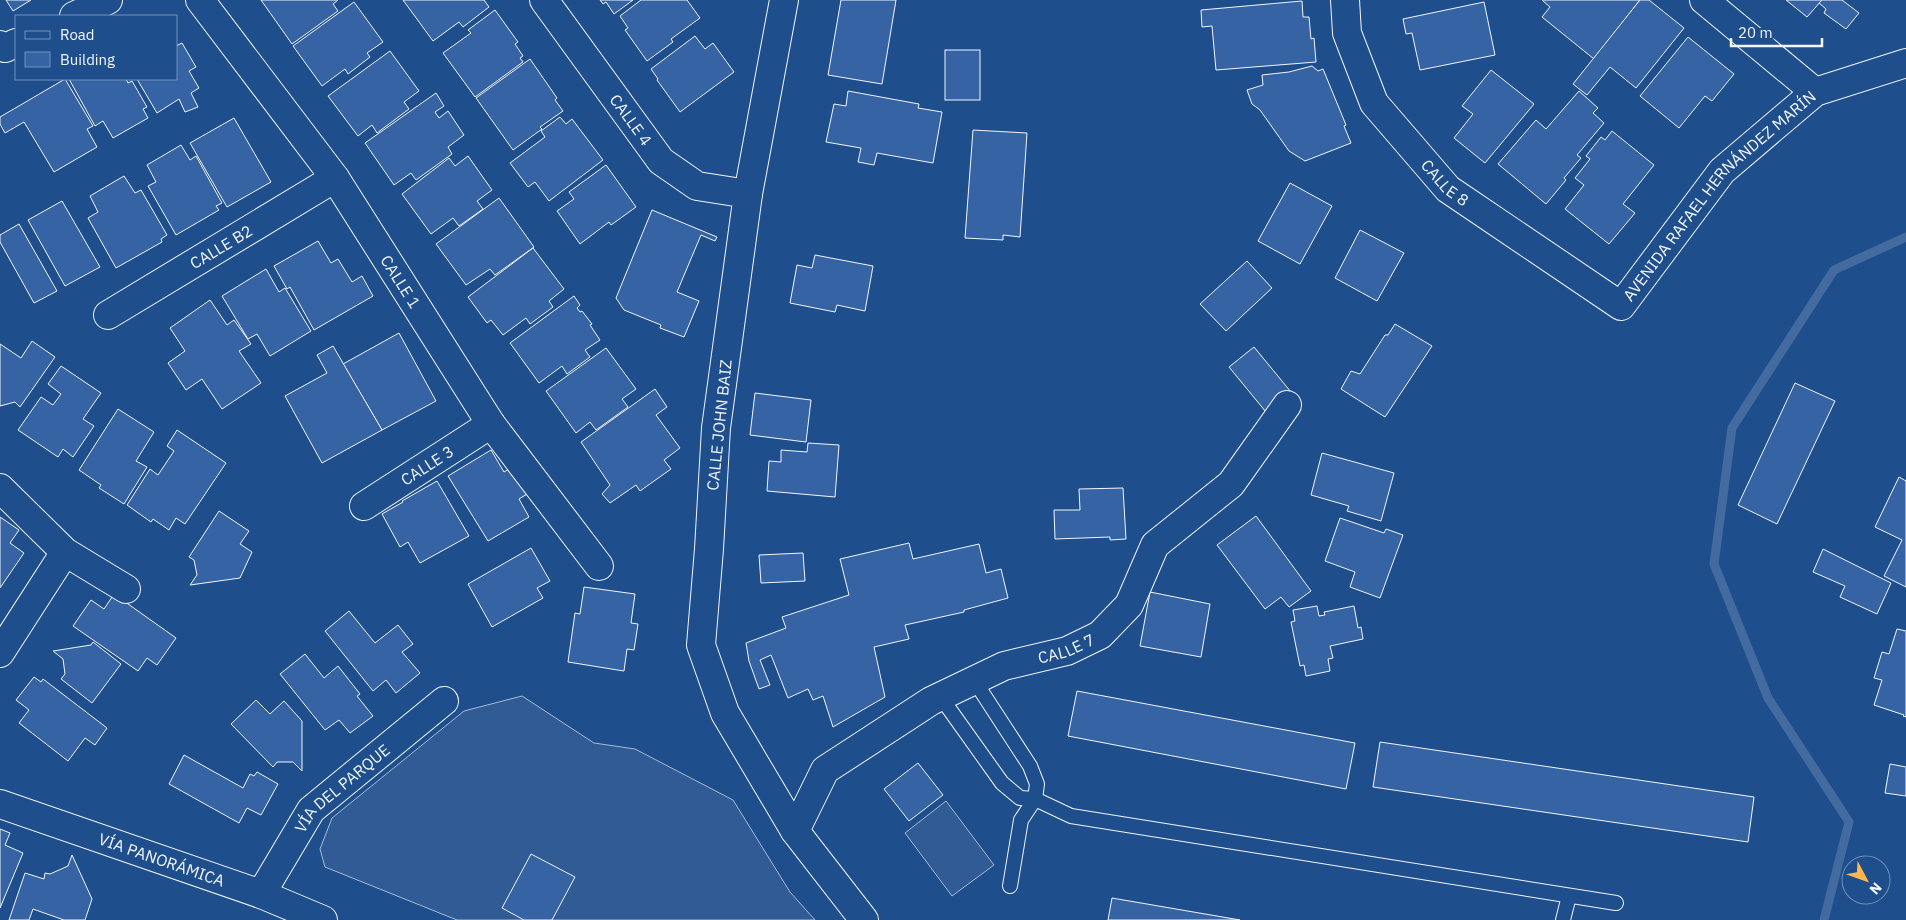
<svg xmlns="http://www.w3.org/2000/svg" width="1906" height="920" font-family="'IBM Plex Sans',sans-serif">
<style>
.built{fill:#305b95;stroke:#a8bbd7}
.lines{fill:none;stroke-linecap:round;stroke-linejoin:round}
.stream{stroke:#446ba0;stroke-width:9}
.building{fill:#3563a3;stroke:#f2f6ff}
.service-casing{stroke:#f2f6ff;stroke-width:16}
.minor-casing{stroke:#f2f6ff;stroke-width:30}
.tertiary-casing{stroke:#f2f6ff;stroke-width:30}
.service{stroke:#1f4e8c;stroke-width:14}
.minor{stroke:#1f4e8c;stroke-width:28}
.tertiary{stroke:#1f4e8c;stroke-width:28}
.labels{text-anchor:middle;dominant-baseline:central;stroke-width:4;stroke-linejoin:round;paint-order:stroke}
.street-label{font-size:16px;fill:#f2f6ff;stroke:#1f4e8c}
</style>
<rect width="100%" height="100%" fill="#1f4e8c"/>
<g class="built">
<path d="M522,696L594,743L635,749L733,800L790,892L815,920H457L325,867L320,849L332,818L464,711Z"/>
<path d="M946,801L994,865L952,896L905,833Z"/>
</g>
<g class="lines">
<path class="stream" d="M1824,920L1849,822L1768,698L1714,564L1732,428L1834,270L1906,237"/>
</g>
<g class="building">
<path d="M6,0H31L13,11Z"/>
<path d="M261,0H338L333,4L338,11L292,44Z"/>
<path d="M403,0H484L489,7L463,27L459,22L433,41Z"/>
<path d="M600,0H633L614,14L606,2L603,4Z"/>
<path d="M641,0H687L700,18L671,39L673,42L647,61L625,30L628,28L620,16Z"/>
<path d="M841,0H896L882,84L828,75Z"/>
<path d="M1542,0H1640L1594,59L1542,17L1550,7Z"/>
<path d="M1640,0H1649L1684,28L1636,88L1610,67L1587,95L1573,84Z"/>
<path d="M1786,0H1822L1807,17Z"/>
<path d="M1822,0H1842L1859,13L1846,29L1824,13L1826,9L1819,3Z"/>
<path d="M1302,1L1303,17H1309L1311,39L1314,38L1316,62L1216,70L1212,26L1202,27L1201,10Z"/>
<path d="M354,2L383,42L367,53L370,57L348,74L345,69L322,86L293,46Z"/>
<path d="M1484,2L1495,55L1420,70L1412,33L1406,34L1403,19Z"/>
<path d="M495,10L518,42L515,44L523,56L520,58L523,62L475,97L443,53L471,33L468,30Z"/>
<path d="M695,36L705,49L713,43L734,72L680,112L657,80L658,79L651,69Z"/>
<path d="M1688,37L1734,74L1712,101L1705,96L1679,128L1640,96Z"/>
<path d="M182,43L196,67L189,71L199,88L191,93L198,107L185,112L179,99L157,113L137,79H176V46Z"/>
<rect x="945" y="50" width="35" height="50"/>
<path d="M390,51L419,91L404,102L409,109L377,133L372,125L358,136L328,96Z"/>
<path d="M530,59L557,98L555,100L563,111L540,127L542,129L513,150L476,98Z"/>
<path d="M1312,66L1318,71L1323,69L1346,125L1344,126L1351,143L1305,161L1289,151L1260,110L1252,104L1247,90L1263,85L1262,75L1289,72Z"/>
<path d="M1491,70L1534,104L1485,163L1454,138L1473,114L1462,106Z"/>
<path d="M65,79L93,126L87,129L97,147L54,172L24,122L5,133L0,124V117Z"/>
<path d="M69,79H126L128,83L132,81L147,107L143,109L148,118L113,138L103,121L95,126Z"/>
<path d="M848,91L919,104L918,108L942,112L933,163L877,153L874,165L858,162L861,148L826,142L834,104L846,106Z"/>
<path d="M1579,91L1598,108L1593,113L1604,123L1577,155L1581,158L1564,178L1566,180L1546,204L1498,164L1536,120L1546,129Z"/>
<path d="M436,93L444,106L435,112L439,118L448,111L464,135L448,147L452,154L416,180L411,173L394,185L365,143Z"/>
<path d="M560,117L566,124L572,119L603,160L549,201L535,182L528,187L510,163L545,137L541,131Z"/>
<path d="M234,118L271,182L227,207L190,143Z"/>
<path d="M973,130L1027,133L1020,237L1003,235V240L965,238Z"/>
<path d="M1612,131L1654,165L1623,204L1635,213L1609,244L1565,209L1584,185L1575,178L1590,159L1586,156L1601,137L1605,140Z"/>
<path d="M181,145L190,160L196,156L222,203L216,206L219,210L176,235L148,186L156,182L147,165Z"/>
<path d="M468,156L492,190L477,201L483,209L459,226L453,218L431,234L402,194L449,158L455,166Z"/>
<path d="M606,165L636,207L611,225L609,222L580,244L557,211L574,199L569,192Z"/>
<path d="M124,176L135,193L141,190L167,235L161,239L162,242L116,268L88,218L98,212L90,196Z"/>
<path d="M1290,183L1332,206L1300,264L1258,241Z"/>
<path d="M499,198L534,247L495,275L490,269L466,285L436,244Z"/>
<path d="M62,201L100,267L65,286L28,220Z"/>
<path d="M652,210L717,237L715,241L701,235L677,292L699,301L684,337L660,328L661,325L624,310L616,298Z"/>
<path d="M19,224L57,291L34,303L0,242V235Z"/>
<path d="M1360,230L1404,253L1377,301L1335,278Z"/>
<path d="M318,241L331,263L338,259L352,282L362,276L373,296L314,330L290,287L287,289L274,266Z"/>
<path d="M533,248L564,289L549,301L553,307L530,324L526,318L503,335L491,320L487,323L468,297Z"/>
<path d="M815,255L873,266L865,311L837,305L835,312L790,303L797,265L812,268Z"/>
<path d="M1247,261L1272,288L1226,331L1200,304Z"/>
<path d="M266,269L279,292L285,288L311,331L270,356L257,334L248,339L222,296Z"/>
<path d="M574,296L580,305L577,308L580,312L582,311L592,324L590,325L600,340L585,350L590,357L567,374L562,366L539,383L510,343Z"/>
<path d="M210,300L227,325L234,320L251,344L239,351L261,383L222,409L202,379L186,390L168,363L185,351L170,328Z"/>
<path d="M1395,324L1432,346L1385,417L1341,389L1351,371L1360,374L1385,335H1388Z"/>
<path d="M399,333L436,401L382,430L343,364Z"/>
<path d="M32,341L55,357L20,407L15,402L0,406V344L21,358Z"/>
<path d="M333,346L382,430L322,463L285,396L327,373L317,355Z"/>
<path d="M1254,347L1291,392L1266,412L1229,367Z"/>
<path d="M606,348L636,389L622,399L628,407L596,430L590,422L576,433L546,391Z"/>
<path d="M61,366L101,393L83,419L94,426L73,457L63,449L58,457L18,430L41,397L53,405L61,394L48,384Z"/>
<path d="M1795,383L1835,401L1777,524L1738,505Z"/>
<path d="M655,389L667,407L656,415L680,448L664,460L671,469L640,491L636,485L610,503L602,494L610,485L581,442Z"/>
<path d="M755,393L811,400L806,442L750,435Z"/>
<path d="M118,409L154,432L136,461L147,467L124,504L99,488L101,485L79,470Z"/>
<path d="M177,430L226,463L185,524L176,518L169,530L153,519L151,522L127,505L150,469L158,475L174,451L167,446Z"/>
<path d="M808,443L839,445L835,497L767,491L769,461L781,462V450L807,452Z"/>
<path d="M491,450L504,472L517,464L532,491L519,499L529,517L488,541L448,476Z"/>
<path d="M1322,453L1394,473L1381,521L1347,511L1349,506L1311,495Z"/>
<path d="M1899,477L1906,481V587L1884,576L1902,540L1875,527Z"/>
<path d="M437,481L469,536L420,563L408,542L400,547L382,514L403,502L402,501Z"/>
<path d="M1123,488L1126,539L1110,540V537L1055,539L1054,510H1080L1079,489Z"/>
<path d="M219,511L249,531L240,544L252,552L240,578L190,585L197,575L194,560L189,557Z"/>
<path d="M1256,516L1311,591L1289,607L1281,597L1265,609L1217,545Z"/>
<path d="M0,517L19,530L10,543L24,553L0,588Z"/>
<path d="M1340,518L1384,533L1386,529L1403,535L1380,598L1350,587L1355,572L1325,561Z"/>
<path d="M909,543L913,559L979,544L986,573L1001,569L1008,598L964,610V612L905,625L909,639L874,647L885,697L833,727L823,696L813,700L808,689L788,698L771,655L760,660L770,685L759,689L749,661L746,643L786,628L782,617L849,595L840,559Z"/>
<path d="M531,548L550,581L537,588L543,598L492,627L468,584Z"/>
<path d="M1823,549L1891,583L1877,614L1840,597L1845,586L1813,572Z"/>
<path d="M803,553L805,581L761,583L759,555Z"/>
<path d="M584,587L635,594L631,623L638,624L634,650L627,649L624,671L568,662L575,613L580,614Z"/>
<path d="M1150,592L1210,604L1201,657L1140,646Z"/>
<path d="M114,594L176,638L157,665L147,658L138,671L73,626L91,600L104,609Z"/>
<path d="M1317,606L1319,616L1325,615L1324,612L1354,606L1358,628L1361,627L1363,639L1330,646L1333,658L1328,659L1330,671L1306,676L1304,665L1300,666L1291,622L1295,621L1293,610Z"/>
<path d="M349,611L375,643L398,625L413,644L402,652L420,673L396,693L386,680L373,691L325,631Z"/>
<path d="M1897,629L1906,631V717L1903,716L1904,715L1874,705L1882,680L1874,678L1882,652L1889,654Z"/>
<path d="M93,642L121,664L92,703L61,679L65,674L63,659L53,651L91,645Z"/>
<path d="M305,654L324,678L338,666L360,694L357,696L373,716L350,733L339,720L325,730L280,674Z"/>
<path d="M34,677L41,682L43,679L107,728L95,745L85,738L68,761L19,723L29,710L16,700Z"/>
<path d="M1077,691L1355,743L1346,789L1068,736Z"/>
<path d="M256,700L270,714L284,701L302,721V771L293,762H277L273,767L231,724Z"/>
<path d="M1380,742L1754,797L1748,842L1373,787Z"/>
<path d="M184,755L243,788L250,774L254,776L257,772L278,784L261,815L247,808L239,823L169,784Z"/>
<path d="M918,763L943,795L909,821L884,789Z"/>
<path d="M1890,764L1906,767V796L1885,793Z"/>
<path d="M0,829L10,833L5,845L23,853L0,908Z"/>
<path d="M531,854L575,877L552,920H524L502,908Z"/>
<path d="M72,855L92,899L85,920H64L33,909L29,920H9L25,873L44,879L45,873L50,874L68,866Z"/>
<path d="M1112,898L1240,920H1108Z"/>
</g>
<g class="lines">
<defs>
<g id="service">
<path d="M974,680L1030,766L1037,784L1035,799L1021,820L1010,886"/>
<path d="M940,696L1002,783L1020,798L1035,799L1071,816L1616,903"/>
<path d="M1563,920L1569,896"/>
</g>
<g id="minor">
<path id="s1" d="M200,0L335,178L491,424L599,566"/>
<path id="s2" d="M544,0L661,161L697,186L748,194"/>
<path id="s3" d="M1345,0L1347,33L1374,103L1448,189L1621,306L1722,171L1815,92L1906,63"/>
<path d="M1704,0L1815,92"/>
<path d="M74,16L108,0"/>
<path d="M0,45L5,48L16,43"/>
<path id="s4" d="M108,315L335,178"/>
<path d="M0,488L65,552L126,589"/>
<path id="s5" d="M364,506L491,424"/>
<path d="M0,653L65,552"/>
<path id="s6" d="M0,804L261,894L323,920"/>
<path id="s7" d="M795,831L825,770L931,701L1004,666L1067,651L1100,635L1129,605L1155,545L1231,484L1287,405"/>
<path id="s8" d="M261,894L311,810L444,701"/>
</g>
<path id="tertiary" d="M784,0L748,194L716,428L709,549L701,645L725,713L795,831L864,920"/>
</defs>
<use href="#service" class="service-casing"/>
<use href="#minor" class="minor-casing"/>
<use href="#tertiary" class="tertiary-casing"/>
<use href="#service" class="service"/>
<use href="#minor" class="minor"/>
<use href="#tertiary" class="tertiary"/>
</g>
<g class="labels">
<g class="street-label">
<text stroke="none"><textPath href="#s2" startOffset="148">CALLE 4</textPath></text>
<text stroke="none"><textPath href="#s3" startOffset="215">CALLE 8</textPath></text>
<text stroke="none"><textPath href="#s3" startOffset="579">AVENIDA RAFAEL HERNÁNDEZ MARÍN</textPath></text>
<text stroke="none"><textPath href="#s4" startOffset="132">CALLE B2</textPath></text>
<text stroke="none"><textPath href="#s1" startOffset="346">CALLE 1</textPath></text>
<text transform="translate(719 425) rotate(-84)">CALLE JOHN BAIZ</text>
<text stroke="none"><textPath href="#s5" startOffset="75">CALLE 3</textPath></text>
<text stroke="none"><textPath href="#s7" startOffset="340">CALLE 7</textPath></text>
<text stroke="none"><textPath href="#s8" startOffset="135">VÍA DEL PARQUE</textPath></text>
<text stroke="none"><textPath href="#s6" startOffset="171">VÍA PANORÁMICA</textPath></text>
</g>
</g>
<rect x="15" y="15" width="162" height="65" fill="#1f4e8c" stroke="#7391ba"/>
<rect x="25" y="31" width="25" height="8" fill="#1f4e8c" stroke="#7391ba"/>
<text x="60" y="40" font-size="15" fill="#f2f6ff">Road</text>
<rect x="25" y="52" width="25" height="15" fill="#3563a3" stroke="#7391ba"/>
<text x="60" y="65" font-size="15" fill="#f2f6ff">Building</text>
<g transform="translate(1866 880) rotate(131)"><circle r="24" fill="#1f4e8c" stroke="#7391ba"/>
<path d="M0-4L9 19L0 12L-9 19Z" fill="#ffb74d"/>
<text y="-8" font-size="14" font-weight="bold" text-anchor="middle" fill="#f2f6ff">N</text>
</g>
<path d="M1731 38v8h91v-8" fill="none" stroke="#f2f6ff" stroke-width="2.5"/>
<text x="1738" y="38" font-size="15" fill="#f2f6ff" stroke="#1f4e8c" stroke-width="4" paint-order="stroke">20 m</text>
</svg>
